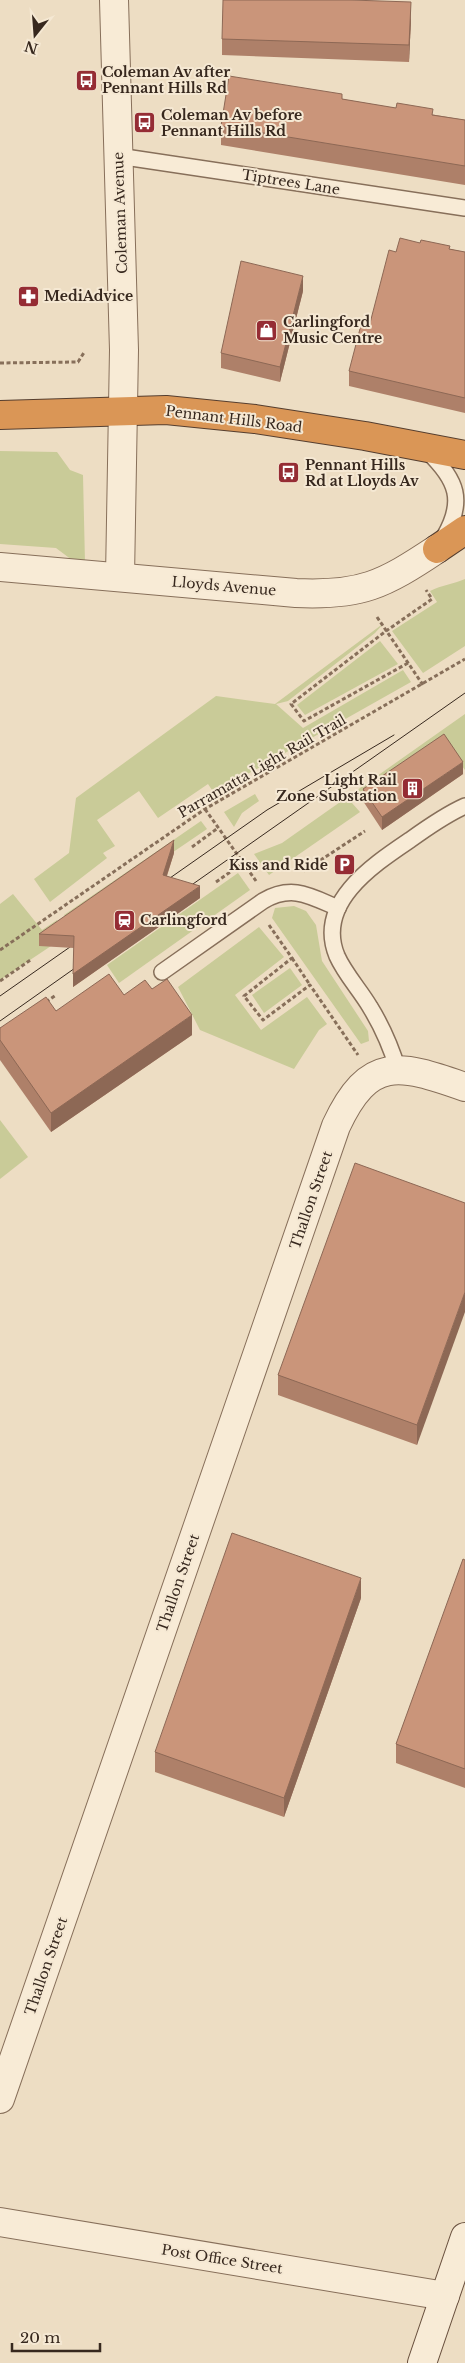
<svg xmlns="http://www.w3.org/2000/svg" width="465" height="2363" font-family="'Libre Baskerville',serif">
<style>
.green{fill:#c9cb98}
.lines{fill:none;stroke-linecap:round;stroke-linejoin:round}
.lane-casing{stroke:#876f5a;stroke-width:18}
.street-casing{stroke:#876f5a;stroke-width:30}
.secondary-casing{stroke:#69503e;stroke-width:30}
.highway-casing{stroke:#553e2f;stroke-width:30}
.path{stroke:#876f5a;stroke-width:3;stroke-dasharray:4 2.5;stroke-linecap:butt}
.lane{stroke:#f8ebd6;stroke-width:15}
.street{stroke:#f8ebd6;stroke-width:28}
.secondary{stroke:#f8ebd6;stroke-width:28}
.highway{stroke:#da9656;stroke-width:28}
.tram{stroke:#37281e;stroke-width:1}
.wall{fill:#ae8069}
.shaded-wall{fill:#8d6855}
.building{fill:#ca957a;stroke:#8d6855}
.labels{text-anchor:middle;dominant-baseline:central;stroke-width:4;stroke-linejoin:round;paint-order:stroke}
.poi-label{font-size:14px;font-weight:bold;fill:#37281e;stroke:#f5e8d3;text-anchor:start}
.street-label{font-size:14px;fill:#37281e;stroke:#f5e8d3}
</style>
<rect width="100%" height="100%" fill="#edddc3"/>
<g class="green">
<path d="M0,451L57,452L70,470L83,475L85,563L72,560L56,548L0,544Z"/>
<path d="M465,579V646L423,673L392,631L437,602L430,591C442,585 453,584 465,579Z"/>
<path d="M384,623L375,633L288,701L276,704L303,728L403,670L411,682L214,793L208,784L158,818L139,791L97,820L115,846L103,853L107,858L50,902L34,879L69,853L76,798L216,696L275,704Z"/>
<path d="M380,641L398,664L305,715L297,705Z"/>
<path d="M465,714V770L445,743L352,803L360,812L269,875L254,854L282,843Z"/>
<path d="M255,794L259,801L242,813L234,827L224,812Z"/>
<path d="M201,821L207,829L69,923L64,915Z"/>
<path d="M238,873L250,890L119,983L107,965Z"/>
<path d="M13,894L42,930L57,920L62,929L54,944L0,980V904Z"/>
<path d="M294,906L306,911L316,925L322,961L368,1031L369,1041L361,1044L272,918L275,908Z"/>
<path d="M259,927L284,957L235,995L261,1030L307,997L327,1024L319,1030L294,1069L200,1030L178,987Z"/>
<path d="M290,968L302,985L264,1013L252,995Z"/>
<path d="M0,1120L28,1157L0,1179Z"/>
</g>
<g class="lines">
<defs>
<g id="lane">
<path d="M118,156L465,208"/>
<path d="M428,452C457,480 465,501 444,537"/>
<path d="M162,972L263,901C292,884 310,896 338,908"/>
<path d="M398,1070C391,1047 383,1028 370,1007C360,990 345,974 337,956C315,903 373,865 410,840C428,827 445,815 465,806"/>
</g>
<g id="street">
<path d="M114,0L124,350L120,577"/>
<path d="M0,567L296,593C361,596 383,585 437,549"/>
<path d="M0,2099L336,1126C369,1055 399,1064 465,1087"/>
<path d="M0,2222L445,2296"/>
</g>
<path id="secondary" d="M422,2363L465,2237"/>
<g id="highway">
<path d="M0,415L166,410L255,419L365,436L465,455"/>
<path d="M437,549L465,530"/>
</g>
</defs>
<use href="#lane" class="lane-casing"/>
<use href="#street" class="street-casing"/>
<use href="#secondary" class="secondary-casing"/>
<use href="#highway" class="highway-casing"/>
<g class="path">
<path d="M0,363L78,362L85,351"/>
<path d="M377,617L423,685"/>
<path d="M408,663L304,721L291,704L386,631L432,599L426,590"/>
<path d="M205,809L256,881"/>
<path d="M192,847L218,828"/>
<path d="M304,871L365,831"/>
<path d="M216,882L243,863"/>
<path d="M269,925L292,958L244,996L263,1020L310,985L358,1055"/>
<path d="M0,950L205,809L465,659"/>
<path d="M292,958L310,985"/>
<path d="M0,981L32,959"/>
<path d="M46,1002L56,995"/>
</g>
<use href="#lane" class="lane"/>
<use href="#street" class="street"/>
<use href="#secondary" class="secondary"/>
<use href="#highway" class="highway"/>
<g class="tram">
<path d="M160,885L267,810L394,735"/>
<path d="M183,891L465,693"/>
<path d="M0,996L80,940"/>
<path d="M0,1021L85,961"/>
</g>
</g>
<g class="wall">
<path d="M411,19L409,62L222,55V39Z"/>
<path d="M342,99L465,120V185L221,145V126Z"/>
<path d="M420,243L465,252V413L349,386V371L369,327L396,252Z"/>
<path d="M303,291L280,382L221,368V353Z"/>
<path d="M463,774L382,830L363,801V789Z"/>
<path d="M174,853L167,876L200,898L73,987L74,948L39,946V934Z"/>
<path d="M152,989L192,1035L51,1132L0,1060V1028L56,1011Z"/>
<path d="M465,1203L417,1445L278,1395V1375Z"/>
<path d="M465,1560V1788L396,1763V1744Z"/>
<path d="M361,1598L284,1817L155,1772V1752Z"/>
</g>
<g class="shaded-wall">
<path d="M411,2V19L409,62V45Z"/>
<path d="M303,276V291L280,382V367Z"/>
<path d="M463,762V774L382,830V817Z"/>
<path d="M174,840V853L163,887V875Z"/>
<path d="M200,886V898L73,987V974Z"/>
<path d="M192,1015V1035L51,1132V1113Z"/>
<path d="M465,1292V1312L417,1445V1425Z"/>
<path d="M361,1578V1598L284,1817V1798Z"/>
</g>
<g class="building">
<path d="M223,0H351L411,2L409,45L222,39Z"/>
<path d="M229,76L342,94V99L396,108L397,103L433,109L432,115L465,120V166L221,126Z"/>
<path d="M400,238L420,243L421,240L450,246L449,249L465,252V398L349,371L361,325L369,327L389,250L396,252Z"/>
<path d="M241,261L303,276L280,367L221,353Z"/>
<path d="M444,734L463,762L382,817L363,789Z"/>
<path d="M174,840L163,875L200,886L73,974L74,936L39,934Z"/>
<path d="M109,974L124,995L145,980L152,989L167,979L192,1015L51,1113L0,1040V1028L46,997L56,1011Z"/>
<path d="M355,1163L465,1203V1292L417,1425L278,1375Z"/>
<path d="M232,1533L361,1578L284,1798L155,1752Z"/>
<path d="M463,1559L465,1560V1769L396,1744Z"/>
</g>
<defs>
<symbol id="bus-square" viewBox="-11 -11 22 22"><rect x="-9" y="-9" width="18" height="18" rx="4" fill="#952c34" stroke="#f5e8d3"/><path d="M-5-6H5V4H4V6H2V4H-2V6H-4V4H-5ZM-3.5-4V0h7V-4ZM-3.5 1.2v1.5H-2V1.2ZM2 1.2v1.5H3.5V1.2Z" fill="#fff"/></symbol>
<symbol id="pharmacy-square" viewBox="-11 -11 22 22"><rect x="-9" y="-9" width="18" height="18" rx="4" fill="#952c34" stroke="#f5e8d3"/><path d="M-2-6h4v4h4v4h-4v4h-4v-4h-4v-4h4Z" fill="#fff"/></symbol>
<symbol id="shop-square" viewBox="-11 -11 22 22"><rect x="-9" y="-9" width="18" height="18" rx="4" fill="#952c34" stroke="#f5e8d3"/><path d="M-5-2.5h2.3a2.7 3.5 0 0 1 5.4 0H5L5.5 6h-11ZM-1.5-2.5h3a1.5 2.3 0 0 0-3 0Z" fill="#fff"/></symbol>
<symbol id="building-square" viewBox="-11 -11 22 22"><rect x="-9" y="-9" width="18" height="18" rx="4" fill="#952c34" stroke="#f5e8d3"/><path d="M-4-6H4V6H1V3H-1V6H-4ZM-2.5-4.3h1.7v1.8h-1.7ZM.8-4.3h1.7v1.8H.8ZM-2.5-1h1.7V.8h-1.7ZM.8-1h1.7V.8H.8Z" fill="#fff"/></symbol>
<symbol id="parking-square" viewBox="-11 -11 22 22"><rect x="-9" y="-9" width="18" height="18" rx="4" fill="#952c34" stroke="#f5e8d3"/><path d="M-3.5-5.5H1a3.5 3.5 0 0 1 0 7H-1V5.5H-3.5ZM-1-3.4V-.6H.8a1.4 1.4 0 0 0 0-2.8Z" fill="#fff"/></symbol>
<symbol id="station-square" viewBox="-11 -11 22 22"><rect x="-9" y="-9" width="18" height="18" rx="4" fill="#952c34" stroke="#f5e8d3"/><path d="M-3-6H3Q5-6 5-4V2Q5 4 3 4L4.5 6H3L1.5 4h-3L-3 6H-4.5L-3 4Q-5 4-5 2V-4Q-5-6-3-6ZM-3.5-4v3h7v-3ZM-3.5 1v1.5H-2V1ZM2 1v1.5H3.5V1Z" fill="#fff"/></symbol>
</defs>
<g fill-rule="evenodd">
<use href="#bus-square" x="74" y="68" width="25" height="25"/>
<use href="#bus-square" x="132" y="110" width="25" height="25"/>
<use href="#pharmacy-square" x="16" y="284" width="25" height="25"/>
<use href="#shop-square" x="254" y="318" width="25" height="25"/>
<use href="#bus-square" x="276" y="460" width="25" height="25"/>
<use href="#building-square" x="400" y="776" width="25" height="25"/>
<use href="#parking-square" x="332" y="852" width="25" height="25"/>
<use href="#station-square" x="112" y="908" width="25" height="25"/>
</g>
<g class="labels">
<g class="poi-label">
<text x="102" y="72">Coleman Av after<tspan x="102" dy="16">Pennant Hills Rd</tspan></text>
<text x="161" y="115">Coleman Av before<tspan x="161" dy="16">Pennant Hills Rd</tspan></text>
<text x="44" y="296">MediAdvice</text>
<text x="283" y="322">Carlingford<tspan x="283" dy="16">Music Centre</tspan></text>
<text x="305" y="465">Pennant Hills<tspan x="305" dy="16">Rd at Lloyds Av</tspan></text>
<text x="397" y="780" text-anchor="end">Light Rail<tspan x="397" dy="16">Zone Substation</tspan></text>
<text x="328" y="865" text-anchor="end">Kiss and Ride</text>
<text x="140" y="920">Carlingford</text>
</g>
<g class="street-label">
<text transform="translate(291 182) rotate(9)">Tiptrees Lane</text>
<text transform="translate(120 213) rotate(-92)">Coleman Avenue</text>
<text transform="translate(234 419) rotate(7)">Pennant Hills Road</text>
<text transform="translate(224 586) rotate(5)">Lloyds Avenue</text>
<text transform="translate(262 766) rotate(-30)">Parramatta Light Rail Trail</text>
<text transform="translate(311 1200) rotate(-71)">Thallon Street</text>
<text transform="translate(178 1583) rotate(-71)">Thallon Street</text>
<text transform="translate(46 1966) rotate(-71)">Thallon Street</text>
<text transform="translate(222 2259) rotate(9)">Post Office Street</text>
</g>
</g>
<g transform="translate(35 35) rotate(197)" stroke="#f5e8d3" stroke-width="4" paint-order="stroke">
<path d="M0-4L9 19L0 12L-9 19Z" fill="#37281e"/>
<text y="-8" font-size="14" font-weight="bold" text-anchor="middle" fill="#37281e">N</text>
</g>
<path d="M12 2343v8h88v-8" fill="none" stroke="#37281e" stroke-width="2.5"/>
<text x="20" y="2343" font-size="15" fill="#37281e" stroke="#f5e8d3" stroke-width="4" paint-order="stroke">20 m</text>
</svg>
